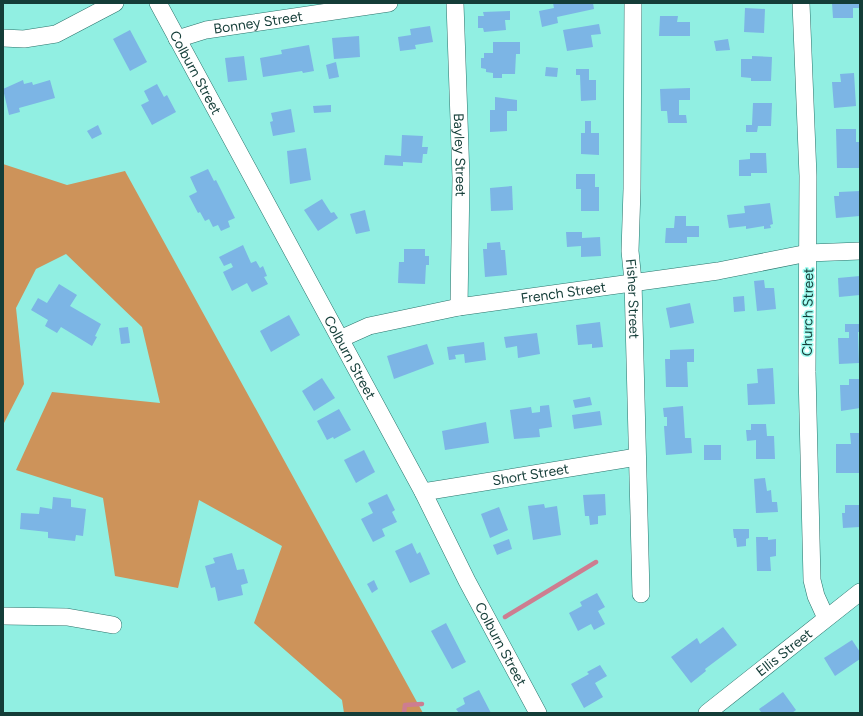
<svg xmlns="http://www.w3.org/2000/svg" width="863" height="716" font-family="Figtree,sans-serif">
<style>
.forest{fill:#cd935a}
.lines{fill:none;stroke-linecap:round;stroke-linejoin:round}
.stream{stroke:#cd7d90;stroke-width:4.5}
.building{fill:#7cb5e5}
.street-casing{stroke:#2a736b;stroke-width:18}
.street{stroke:#fff;stroke-width:17}
.labels{text-anchor:middle;dominant-baseline:central;stroke-width:3;stroke-linejoin:round;paint-order:stroke}
.street-label{font-size:14px;fill:#143d38;stroke:#9ffcf0}
</style>
<rect width="100%" height="100%" fill="#91efe2"/>
<path class="forest" d="M3,164L67,185L125,171L423,713H344L342,700L254,623L282,546L199,500L178,588L115,576L103,498L16,470L52,392L160,403L142,327L66,254L36,269L16,308L24,384L3,425Z"/>
<g class="lines">
<g class="stream">
<path d="M505,617L596,562"/>
<path d="M404,713L405,705L422,704"/>
</g>
</g>
<g class="building">
<path d="M553,3H593L594,9L557,17L558,23L542,27L539,11L554,8Z"/>
<path d="M832,3H860V8H853V18H833Z"/>
<path d="M745,8L765,9L764,33L744,32Z"/>
<path d="M510,11V20H505L506,30L484,32L483,28H478V16H484L483,12Z"/>
<path d="M660,16H678L677,22H690V36H659Z"/>
<path d="M599,24L601,34L591,35L593,47L567,51L563,30Z"/>
<path d="M430,26L433,42L415,45L416,49L400,51L398,37L411,35L410,29Z"/>
<path d="M130,30L147,62L130,71L113,39Z"/>
<path d="M359,36L360,57L334,59L332,38Z"/>
<path d="M728,39L730,50L716,51L714,41Z"/>
<path d="M493,42H520V54H516L515,74H502V78H493V73L486,72V69L481,68V58H484V53H493Z"/>
<path d="M309,45L314,71L303,73L302,71L263,77L260,58L282,54L281,50Z"/>
<path d="M244,56L247,80L228,82L225,58Z"/>
<path d="M752,56L772,57L771,81H751V78L741,77V59H752Z"/>
<path d="M336,62L339,77L329,79L326,65Z"/>
<path d="M546,67L558,68L557,77L545,76Z"/>
<path d="M576,69H589V80H596V100L581,101L580,75H576Z"/>
<path d="M854,73L856,106L834,108L832,82H841L840,74Z"/>
<path d="M23,80L24,84L32,82L33,85L50,80L55,98L19,108L20,112L9,115L3,89Z"/>
<path d="M157,84L164,97L167,95L176,112L152,125L141,105L149,101L144,91Z"/>
<path d="M690,88V100H679V115H686L687,123H668L667,111H661L660,89Z"/>
<path d="M495,97L517,100V111H507V131L490,132V110H495Z"/>
<path d="M753,103H772L771,126H758L757,132H746V125H752Z"/>
<path d="M331,105V112L314,113L313,106Z"/>
<path d="M291,109L295,132L273,136L270,122L273,121L271,113Z"/>
<path d="M585,121H591V133H599V155L581,154V133H585Z"/>
<path d="M98,125L102,134L92,139L87,131Z"/>
<path d="M836,129H856V142H860V168H837Z"/>
<path d="M402,135L423,136L422,147H428L427,154H423L422,163L403,162V166L384,165L385,155L401,156Z"/>
<path d="M306,148L311,180L290,184L287,151Z"/>
<path d="M750,153H766L767,173H751V176H739V160L750,159Z"/>
<path d="M208,169L214,181L216,180L235,218L228,221L230,227L221,231L218,225L213,227L209,219L205,221L200,212L198,213L189,196L197,192L190,177Z"/>
<path d="M576,174H595V187H599V211H581V189H576Z"/>
<path d="M512,186L513,210L491,211L490,188Z"/>
<path d="M860,191V216L836,218L834,196H839V192Z"/>
<path d="M322,199L331,213L334,212L338,218L318,231L304,210Z"/>
<path d="M770,203L773,224L770,225L771,228L764,229V226L746,229V226L729,228L727,215L745,213L744,206Z"/>
<path d="M365,210L370,231L356,234L350,214Z"/>
<path d="M675,216H686V226H699V237H687V243H665L666,228H674Z"/>
<path d="M566,232H582V238L600,237L601,256L581,257V246L567,247Z"/>
<path d="M500,242L501,250H505L507,275L485,277L483,249H487V243Z"/>
<path d="M243,245L251,263L256,261L260,268L263,266L267,276L264,277L268,284L252,292L247,283L232,291L223,272L233,267L231,263L224,266L219,257Z"/>
<path d="M404,249H425V256H429V265H426L425,284L398,283L399,262H404Z"/>
<path d="M860,276V295L839,297L838,278Z"/>
<path d="M764,280L765,288H774L776,309L757,311L754,281Z"/>
<path d="M59,284L77,295L70,306L101,324L95,336L97,337L92,346L61,327L57,333L45,326L48,320L31,310L38,298L47,303Z"/>
<path d="M744,296L745,311L734,312L733,297Z"/>
<path d="M690,303L694,323L670,328L666,308Z"/>
<path d="M289,315L300,335L271,352L260,331Z"/>
<path d="M600,322L603,347L592,348V344L578,345L576,325Z"/>
<path d="M845,324H860V332H858L859,363L839,364L838,338H849V332H845Z"/>
<path d="M128,327L130,343L121,344L119,328Z"/>
<path d="M537,333L540,354L518,358L517,346L506,348L504,337Z"/>
<path d="M484,342L486,360L465,363L464,354L455,355L456,359L449,360L447,347Z"/>
<path d="M427,344L434,364L394,379L387,356Z"/>
<path d="M694,349V362H687L688,387H666L665,359H670V350Z"/>
<path d="M773,368L775,404L748,405L747,384L758,383L757,369Z"/>
<path d="M322,378L335,398L314,411L302,391Z"/>
<path d="M849,379H860V408L841,411L840,385H849Z"/>
<path d="M590,397L592,405L575,408L573,400Z"/>
<path d="M549,405L552,427L539,429L540,437L514,439L510,410L531,407L532,413L540,412V406Z"/>
<path d="M683,406L685,438H691L692,453L666,455L664,426H667V417H664L663,408Z"/>
<path d="M339,409L351,430L334,439L333,437L327,440L317,421Z"/>
<path d="M600,411L602,425L574,429L572,415Z"/>
<path d="M486,422L489,443L445,450L442,431Z"/>
<path d="M751,424H766L767,436H774L775,459H756V440L747,441L746,430H751Z"/>
<path d="M850,433H860V473H836V444H851Z"/>
<rect x="704" y="445" width="17" height="15"/>
<path d="M364,450L375,472L356,483L344,460Z"/>
<path d="M765,478L767,491L771,490L772,502H777L778,512L756,513L754,479Z"/>
<path d="M387,494L395,510L392,512L397,522L382,529L385,536L373,542L361,519L373,513L368,503Z"/>
<path d="M605,494L606,515L598,516V524L590,525L589,516H585L583,495Z"/>
<path d="M53,497L71,499V507L86,509L83,536L76,535L75,541L48,538V532L20,529L21,513L39,514L40,507L52,509Z"/>
<path d="M544,504L545,508L557,506L561,535L533,540L528,506Z"/>
<path d="M845,505H860V527L843,528L842,513H845Z"/>
<path d="M499,507L508,530L490,538L481,514Z"/>
<path d="M733,529H749V538L746,539V546L737,547L736,538H734Z"/>
<path d="M756,537H768V540L776,539V556L770,557L771,571H757Z"/>
<path d="M509,539L512,549L497,555L493,545Z"/>
<path d="M412,543L417,554L420,552L430,574L410,583L395,551Z"/>
<path d="M232,553L237,570L244,569L248,583L241,585L243,595L218,601L215,587L211,588L205,566L215,563L213,558Z"/>
<path d="M374,580L378,589L372,593L367,584Z"/>
<path d="M597,593L605,607L598,611L605,624L594,630L591,624L578,631L569,613L582,606L580,602Z"/>
<path d="M446,623L466,662L452,669L431,631Z"/>
<path d="M723,627L737,645L705,669L706,671L691,683L671,657L697,638L700,644Z"/>
<path d="M852,640L860,652V659L835,676L824,658Z"/>
<path d="M600,665L607,676L595,683L603,697L584,708L571,684L589,674L587,672Z"/>
<path d="M479,690L491,713H459L456,709L465,704L463,698Z"/>
<path d="M783,692L796,710L792,713H760L761,712L759,709Z"/>
</g>
<g class="lines">
<defs>
<g id="street">
<path id="s1" d="M158,3L423,492L467,581L538,713"/>
<path id="s2" d="M455,3L461,178L459,307"/>
<path id="s3" d="M633,3L632,189L630,251L633,281L641,594"/>
<path d="M801,3L808,176L807,372L812,580L816,596L826,618"/>
<path d="M3,38L24,39L56,34L115,3"/>
<path id="s4" d="M177,39L206,30L389,3"/>
<path id="s5" d="M340,339L369,326L459,307L718,271L808,253L860,251"/>
<path id="s6" d="M423,492L637,457"/>
<path d="M3,616L67,617L113,625"/>
<path id="s7" d="M707,713L860,592"/>
</g>
</defs>
<use href="#street" class="street-casing"/>
<use href="#street" class="street"/>
</g>
<g class="labels">
<g class="street-label">
<text stroke="none"><textPath href="#s4" startOffset="83">Bonney Street</textPath></text>
<text stroke="none"><textPath href="#s1" startOffset="79">Colburn Street</textPath></text>
<text stroke="none"><textPath href="#s2" startOffset="152">Bayley Street</textPath></text>
<text stroke="none"><textPath href="#s5" startOffset="229">French Street</textPath></text>
<text stroke="none"><textPath href="#s3" startOffset="296">Fisher Street</textPath></text>
<text transform="translate(808 312) rotate(-89)">Church Street</text>
<text stroke="none"><textPath href="#s1" startOffset="403">Colburn Street</textPath></text>
<text stroke="none"><textPath href="#s6" startOffset="109">Short Street</textPath></text>
<text stroke="none"><textPath href="#s1" startOffset="727">Colburn Street</textPath></text>
<text stroke="none"><textPath href="#s7" startOffset="98">Ellis Street</textPath></text>
</g>
</g>
<rect width="863" height="716" fill="none" stroke="#143d38" stroke-width="8"/>
</svg>
